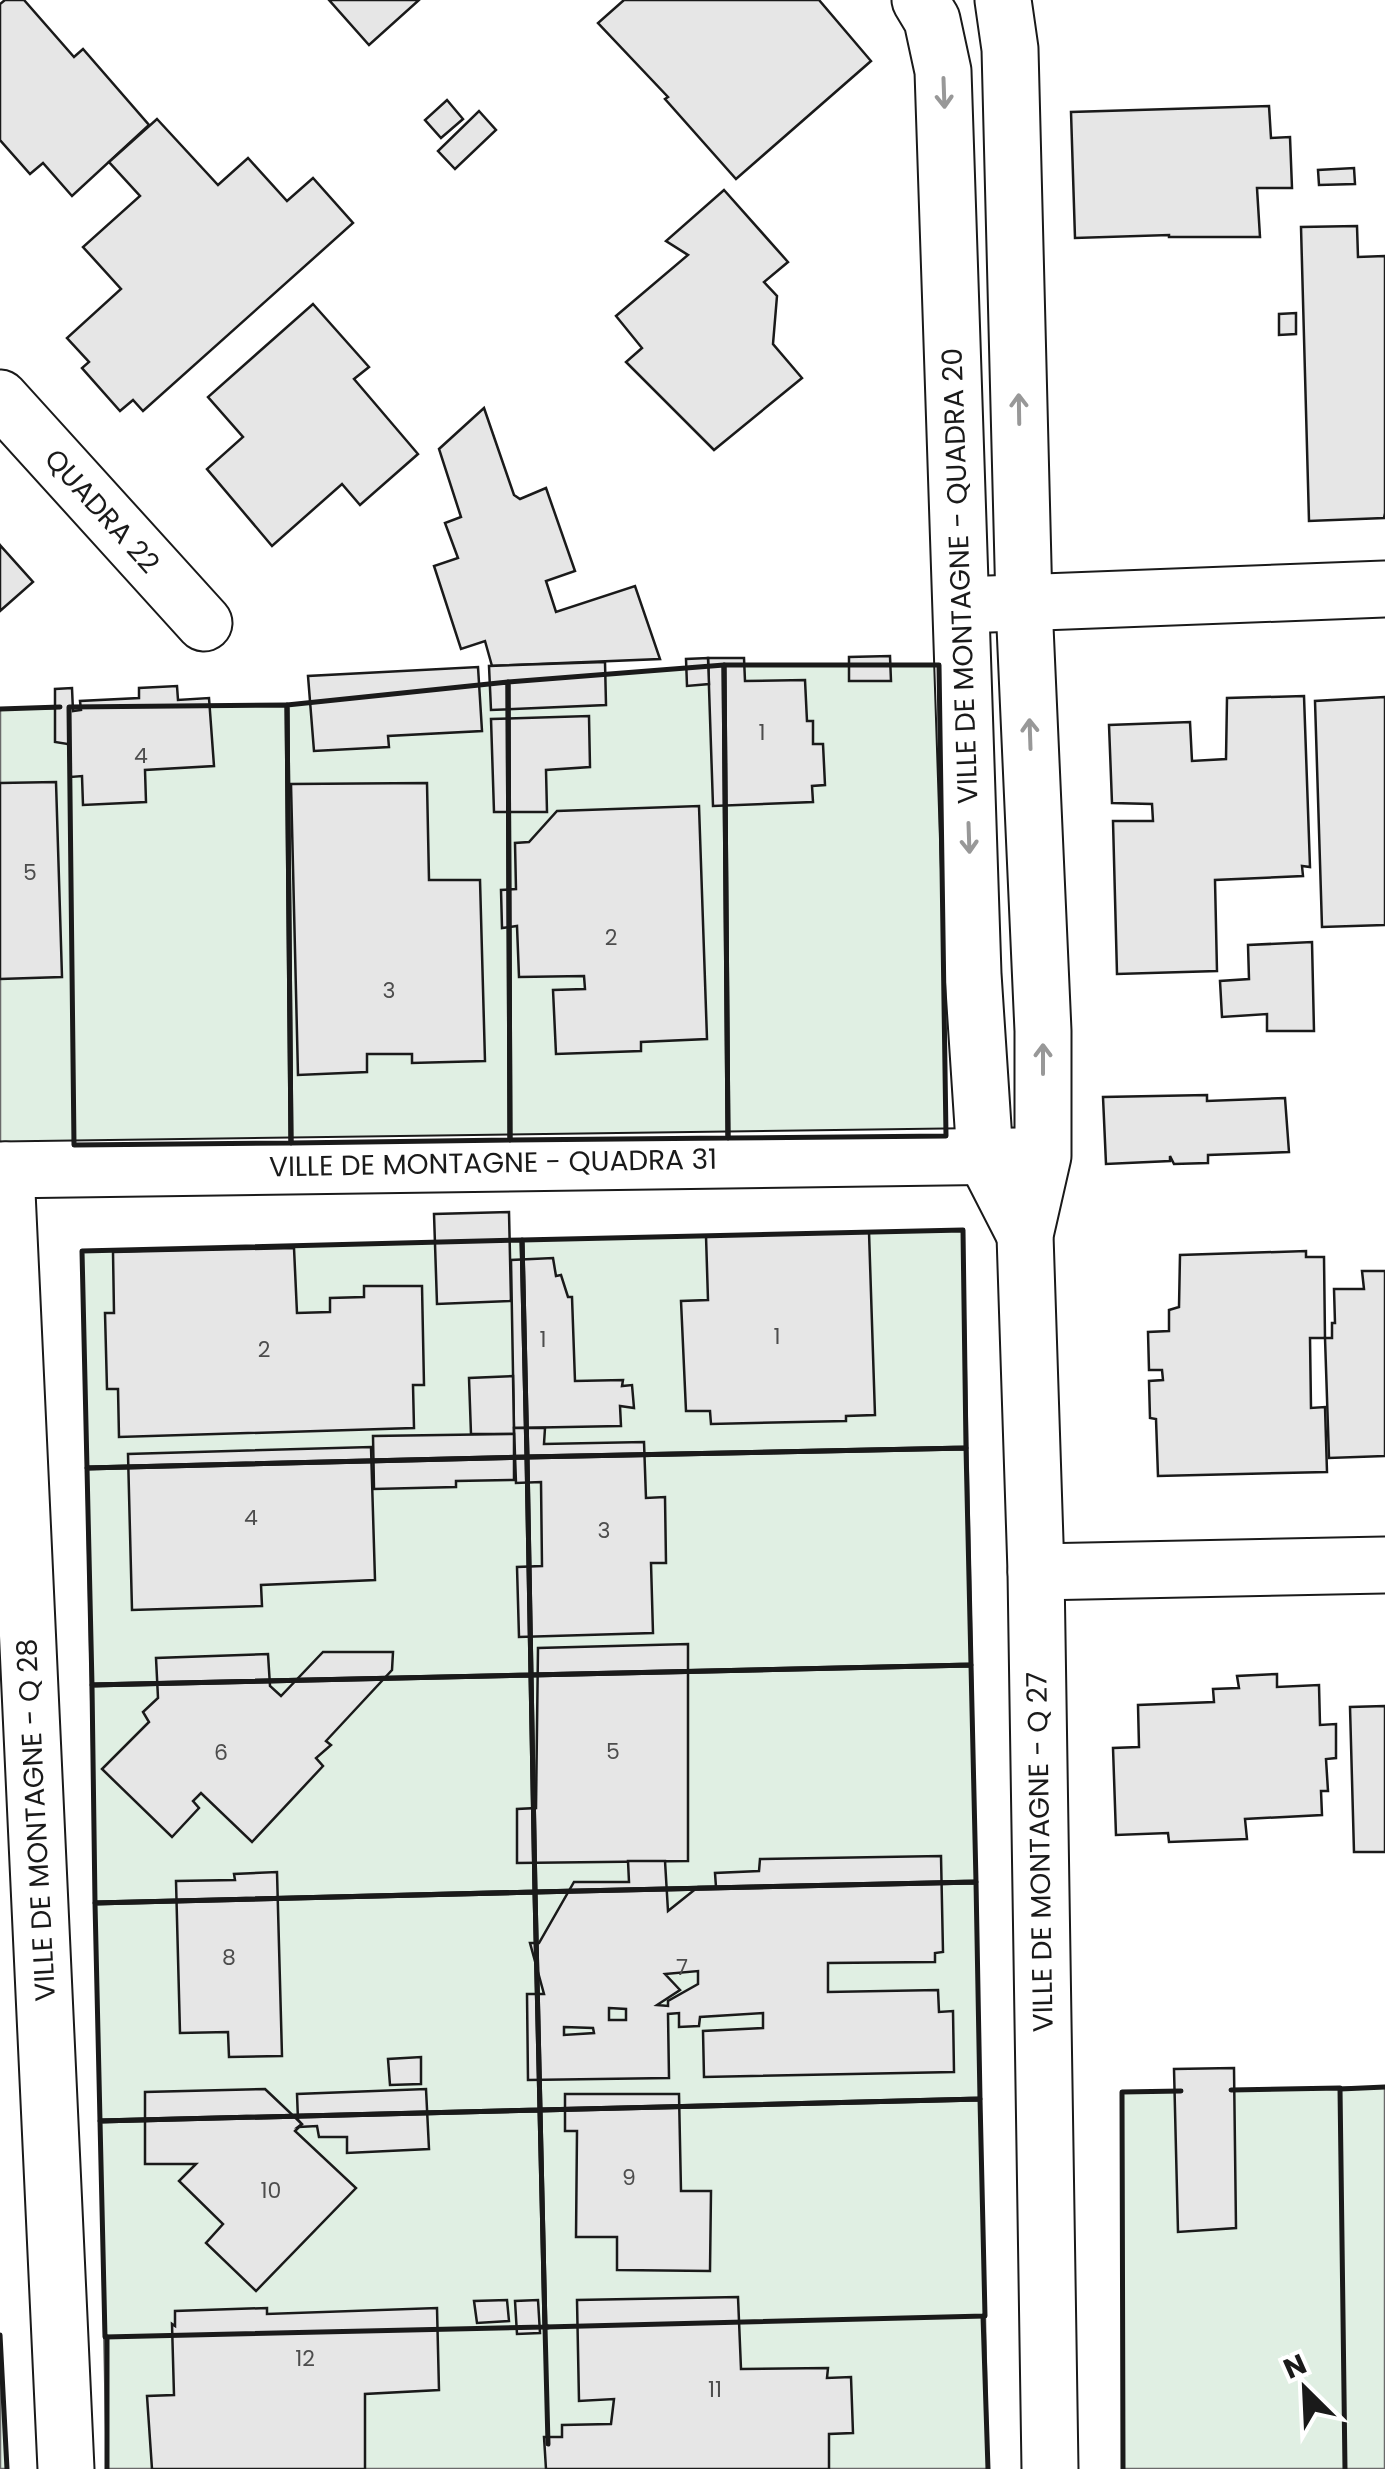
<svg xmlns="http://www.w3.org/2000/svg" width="1385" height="2469" font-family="Poppins,sans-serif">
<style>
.green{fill:#e0efe3;stroke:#6a6a6a;stroke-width:2.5}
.building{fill:#e6e6e6;stroke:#1a1a1a;stroke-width:2.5;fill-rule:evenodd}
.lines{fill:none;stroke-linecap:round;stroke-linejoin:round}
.minor-casing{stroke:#1a1a1a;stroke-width:59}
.minor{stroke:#fff;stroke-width:55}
.wall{stroke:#1a1a1a;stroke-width:5}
.oneway{stroke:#989898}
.labels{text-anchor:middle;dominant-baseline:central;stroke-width:8;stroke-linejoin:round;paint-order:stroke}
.number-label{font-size:22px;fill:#4d4d4d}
.street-label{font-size:28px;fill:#1a1a1a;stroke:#fff}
</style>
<rect width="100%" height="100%" fill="#fff"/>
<g class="green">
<path d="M724,665H939L946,1136L0,1146V709L287,705L508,682Z"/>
<path d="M963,1230L988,2469H107L82,1251Z"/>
<path d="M1385,2087V2469H1123L1122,2092Z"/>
<path d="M0,2335L7,2469H0Z"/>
</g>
<g class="building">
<path d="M5,0H24L74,57L83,49L149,125L72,196L43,163L30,174L0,140V4Z"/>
<path d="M329,0H419L369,45Z"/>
<path d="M624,0H819L871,61L736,179L665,99L668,97L598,23Z"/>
<path d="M447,100L463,119L441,138L425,120Z"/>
<path d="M1269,106L1271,138L1290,137L1292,188H1257L1260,237H1169V235L1075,238L1071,112Z"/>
<path d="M479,111L496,130L455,169L438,151Z"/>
<path d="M157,119L218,185L248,158L287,201L313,178L353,223L143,411L133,400L120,411L82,368L89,362L67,338L121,289L83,247L140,196L109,162Z"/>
<path d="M1354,168L1355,184L1319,185L1318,170Z"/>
<path d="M724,190L788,262L764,282L777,296L773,344L802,378L714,450L626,362L642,348L616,316L688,255L666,241Z"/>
<path d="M1357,226L1358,257L1385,256V513L1384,518L1309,521L1301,227Z"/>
<path d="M313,304L369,367L354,379L418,454L360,505L342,484L272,546L207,469L243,437L208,397Z"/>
<path d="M1296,313V334L1279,335V314Z"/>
<path d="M484,408L514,495L520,499L546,488L575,571L546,581L556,612L635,586L660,659L492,666L485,641L461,649L434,566L458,558L445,523L461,517L439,449Z"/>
<path d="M0,545L33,582L0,611Z"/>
<path d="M890,656L891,681H849V657Z"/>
<path d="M708,658H744L745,681L805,680L807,721H813V744H823L825,785L812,786L813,802L713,806Z"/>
<path d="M708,658L709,684L687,686L686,659Z"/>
<path d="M605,662L606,705L491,710L489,666Z"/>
<path d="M478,667L482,731L388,736L389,747L314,751L308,676Z"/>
<path d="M177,686L178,700L209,698L214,766L145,770L146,802L83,805L82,776L71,777L68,744L55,742V689L72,688L73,711L81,710L80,701L139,698V688Z"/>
<path d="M1304,696L1310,867L1302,866L1303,876L1215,880L1217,971L1117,974L1113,821H1153L1152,804L1112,803L1109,725L1190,722L1192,761L1226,759L1227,698Z"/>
<path d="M1385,697V925L1322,927L1315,701Z"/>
<path d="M589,716L590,767L546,770L547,812H494L491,719Z"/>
<path d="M56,782L62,977L0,979V783Z"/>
<path d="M427,783L429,880H480L485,1061L412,1063V1054H367V1072L298,1075L291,784Z"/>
<path d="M699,806L707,1039L641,1042V1051L556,1054L553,990L585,989L584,976L519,977L517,926L502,928L501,890L516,889L515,843L529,842L557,811Z"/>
<path d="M1312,942L1314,1031H1267V1014L1222,1017L1220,981L1249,979L1248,945Z"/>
<path d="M1207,1095V1101L1285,1098L1289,1152L1208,1155V1163L1174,1164L1170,1156V1161L1106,1164L1103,1097Z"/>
<path d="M509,1212L511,1301L437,1304L434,1214Z"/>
<path d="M869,1232L875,1415L846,1416V1421L711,1424L710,1411H686L681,1301L708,1300L706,1236Z"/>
<path d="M294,1248L297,1313L330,1312V1298L364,1297V1286H422L424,1385H413L414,1428L119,1437L118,1389H107L105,1313H114L113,1252Z"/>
<path d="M1306,1251V1257H1324L1325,1338H1310L1311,1408L1325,1407L1327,1472L1158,1476L1156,1419L1150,1418L1149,1381L1163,1380L1162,1370H1149L1148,1332L1169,1331V1310L1179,1307L1180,1255Z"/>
<path d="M553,1258L556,1276L561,1275L568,1297H572L575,1381L623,1380L622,1386L632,1385L634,1408L620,1406L621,1426L514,1428L511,1260Z"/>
<path d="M1362,1271H1385V1456L1329,1458L1325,1338H1332V1323H1335L1334,1289H1364Z"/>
<path d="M513,1376L514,1434H471L469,1378Z"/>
<path d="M514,1428H545L544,1444L644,1442L646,1498L665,1497L666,1563H651L653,1633L519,1637L517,1567L542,1566L541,1482L516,1483Z"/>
<path d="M514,1434V1480L456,1481V1487L374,1489L373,1436Z"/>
<path d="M371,1447L375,1580L261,1585L262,1606L132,1610L128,1454Z"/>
<path d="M688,1644V1861L517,1863V1809L536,1808L538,1648Z"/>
<path d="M323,1652H393L392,1670L326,1741L331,1745L316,1758L323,1766L252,1842L201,1793L193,1801L199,1808L172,1837L102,1769L149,1722L143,1712L158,1698L156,1658L268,1654L270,1686L281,1696Z"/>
<path d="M1277,1674V1687L1319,1685L1320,1725L1336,1724V1758L1326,1759L1328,1791H1321L1322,1815L1245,1819L1247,1839L1169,1842L1168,1833L1116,1835L1113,1748L1139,1747L1138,1705L1214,1702L1213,1689L1239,1688L1237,1676Z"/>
<path d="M1385,1706V1852H1354L1350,1707Z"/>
<path d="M941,1856L943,1952L935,1953V1962L828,1963V1992L938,1990L939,2012L953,2011L954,2072L704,2077L703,2031L763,2028V2013L700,2017L699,2026L679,2027V2013L668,2014L669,2078L528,2080L527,1994H544L530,1943H539L574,1882H629L628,1861H665L668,1911L698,1887H716L715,1873L759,1871L760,1859ZM698,1971V1984L668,2001V2006L657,2005L680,1990L665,1974ZM609,2008L626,2009V2020H609ZM564,2027L593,2028L594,2033L564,2035Z"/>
<path d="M277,1872L282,2056L229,2057L228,2032L180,2033L176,1881L235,1880L234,1874Z"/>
<path d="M421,2057V2084L390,2085L388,2059Z"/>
<path d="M1234,2068L1236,2228L1178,2232L1174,2069Z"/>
<path d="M265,2089L302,2124L295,2131L356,2188L256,2291L206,2243L223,2224L179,2181L196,2164H145V2092Z"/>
<path d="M426,2089L429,2149L347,2153V2137H319L317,2126L298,2127L302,2124L298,2120L297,2094Z"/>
<path d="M565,2094H679L681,2191H711L710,2271L617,2270V2237H576L577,2131H565Z"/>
<path d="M738,2297L741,2369L828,2368L827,2378L851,2377L853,2433L829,2434V2469H546L544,2437H562V2425L611,2424L614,2399L579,2401L577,2300Z"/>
<path d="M507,2300L509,2321L477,2323L474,2301Z"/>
<path d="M538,2300L540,2333L517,2334L515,2301Z"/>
<path d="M267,2308V2314L437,2308L439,2390L365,2394V2469H152L147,2396L174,2395L172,2324L175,2326V2311Z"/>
</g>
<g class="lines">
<defs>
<g id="minor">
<path d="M920,0L932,20L943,71L973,974L985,1157L1025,1235"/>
<path d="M1003,0L1010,49L1024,604L1043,1031V1156L1025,1235L1036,1572L1050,2469"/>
<path d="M0,398L204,623"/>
<path d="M989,604L1385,589"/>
<path d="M0,1170L1022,1156"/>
<path d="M6,1170L66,2469"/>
<path d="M1036,1572L1385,1565"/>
</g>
</defs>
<use href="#minor" class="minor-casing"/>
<use href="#minor" class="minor"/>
<g class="wall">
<path d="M724,665H939L946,1136L728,1138Z"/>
<path d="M724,665L728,1138L510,1140L508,682Z"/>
<path d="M508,682L510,1140L291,1143L287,705Z"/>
<path d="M287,705L291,1143L74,1145L69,707Z"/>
<path d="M0,709L60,707"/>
<path d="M963,1230L966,1448L527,1457L522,1240Z"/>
<path d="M522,1240L527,1457L87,1468L82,1251Z"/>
<path d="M966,1448L971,1665L531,1675L527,1457Z"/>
<path d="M527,1457L531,1675L92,1685L87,1468Z"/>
<path d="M971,1665L976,1882L535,1892L531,1675Z"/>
<path d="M531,1675L535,1892L95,1903L92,1685Z"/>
<path d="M976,1882L980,2099L540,2110L535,1892Z"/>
<path d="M535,1892L540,2110L100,2121L95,1903Z"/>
<path d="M1340,2089L1385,2087"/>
<path d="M1231,2090L1340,2088L1345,2469"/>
<path d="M980,2099L985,2316L545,2327L540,2110Z"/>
<path d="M540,2110L545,2327L105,2337L100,2121Z"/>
<path d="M983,2316L988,2469"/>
<path d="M0,2335L7,2469"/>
<path d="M107,2337V2469"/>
<path d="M548,2444L545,2327H548"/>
<path d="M1123,2469L1122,2092L1181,2091"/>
</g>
</g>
<defs><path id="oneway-shaft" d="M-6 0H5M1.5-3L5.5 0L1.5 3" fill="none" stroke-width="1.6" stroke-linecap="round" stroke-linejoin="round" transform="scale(2.5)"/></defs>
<g class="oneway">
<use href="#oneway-shaft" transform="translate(944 93) rotate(88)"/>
<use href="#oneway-shaft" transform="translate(1019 409) rotate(-91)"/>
<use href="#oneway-shaft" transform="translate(1030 734) rotate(-92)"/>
<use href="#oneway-shaft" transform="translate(969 838) rotate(88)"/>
<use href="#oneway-shaft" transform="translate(1043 1059) rotate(-90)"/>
</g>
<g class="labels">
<g class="number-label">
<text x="762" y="732">1</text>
<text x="141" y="755">4</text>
<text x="30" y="872">5</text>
<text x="611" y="937">2</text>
<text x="389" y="990">3</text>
<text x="777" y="1336">1</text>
<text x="543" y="1339">1</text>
<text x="264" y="1349">2</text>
<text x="251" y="1517">4</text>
<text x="604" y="1530">3</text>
<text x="613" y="1751">5</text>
<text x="221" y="1752">6</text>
<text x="229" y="1957">8</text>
<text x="682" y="1967">7</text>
<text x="629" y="2177">9</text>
<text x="271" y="2190">10</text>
<text x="305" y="2358">12</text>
<text x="715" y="2389">11</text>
</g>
<g class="street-label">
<text transform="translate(102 511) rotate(48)">QUADRA 22</text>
<text transform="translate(960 576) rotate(-92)">VILLE DE MONTAGNE - QUADRA 20</text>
<text transform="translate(493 1163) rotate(-1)">VILLE DE MONTAGNE - QUADRA 31</text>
<text transform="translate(36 1820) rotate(-93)">VILLE DE MONTAGNE - Q 28</text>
<text transform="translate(1040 1852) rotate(-91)">VILLE DE MONTAGNE - Q 27</text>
</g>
</g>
<g transform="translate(1305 2389) rotate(336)" stroke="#ffffff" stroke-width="8" paint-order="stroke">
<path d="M0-8L18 38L0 25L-18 38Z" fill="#1a1a1a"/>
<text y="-15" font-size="28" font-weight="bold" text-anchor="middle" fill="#1a1a1a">N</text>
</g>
</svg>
